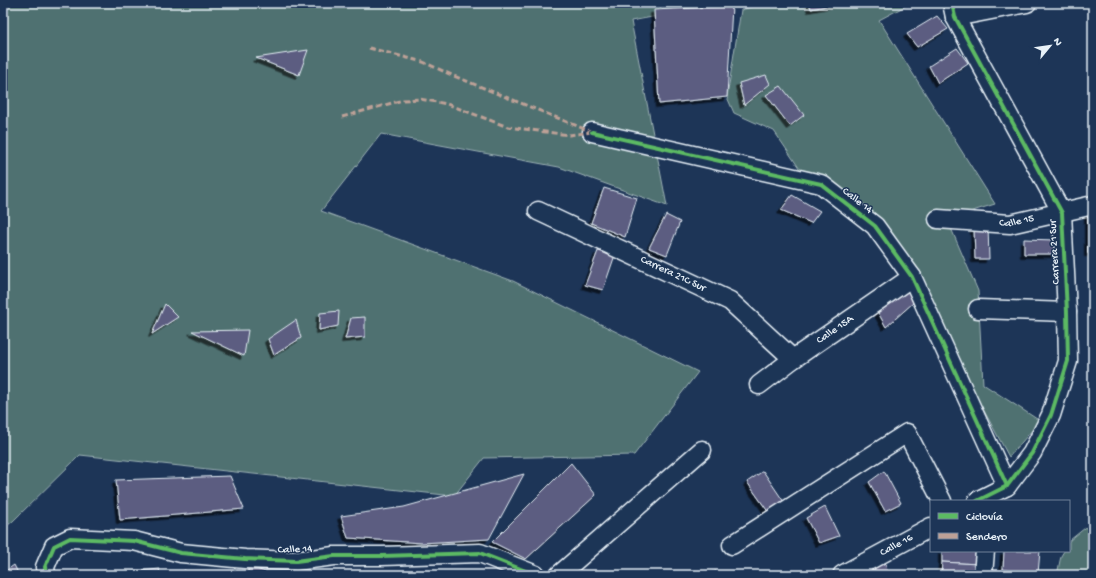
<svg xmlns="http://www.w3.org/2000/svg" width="1096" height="578" font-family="'Gochi Hand',sans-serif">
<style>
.green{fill:#4f7171;stroke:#9cb1b4}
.building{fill:#5b5d81;stroke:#e8f1f8;filter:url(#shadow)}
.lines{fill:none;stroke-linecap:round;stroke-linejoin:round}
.minor-casing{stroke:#e8f1f8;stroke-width:21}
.minor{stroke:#1d3557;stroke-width:18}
.quiet{stroke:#bda197;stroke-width:3;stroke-dasharray:6 3;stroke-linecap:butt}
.cycleway-casing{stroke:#1d3557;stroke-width:6}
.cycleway{stroke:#5cba63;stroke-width:4}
.labels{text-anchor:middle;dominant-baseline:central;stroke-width:3;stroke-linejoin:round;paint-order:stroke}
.street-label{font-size:11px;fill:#e8f1f8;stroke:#1d3557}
</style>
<defs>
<filter id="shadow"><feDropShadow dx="-3.5" dy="3.5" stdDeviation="0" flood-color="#0009"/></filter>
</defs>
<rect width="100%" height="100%" fill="#1d3557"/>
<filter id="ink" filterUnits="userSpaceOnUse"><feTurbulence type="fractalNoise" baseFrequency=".025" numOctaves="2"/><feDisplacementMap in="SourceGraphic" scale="8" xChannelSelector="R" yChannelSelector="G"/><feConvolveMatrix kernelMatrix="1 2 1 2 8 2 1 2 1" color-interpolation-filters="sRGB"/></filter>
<g filter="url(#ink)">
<g class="green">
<path d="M3,3H727L631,21L667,206L559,167L381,134L321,211L513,281L698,372L634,455L484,458L454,496L80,455L13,521L3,529Z"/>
<path d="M765,3H911L879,20L995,204L947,219L978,291L983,384L1040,421L1009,457L975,394L877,228L812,187L774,131L734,113L727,97L741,10Z"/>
<path d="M1093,524V575H1057L1061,556L1064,551H1069V542L1070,540L1085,528Z"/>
</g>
<g class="building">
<path d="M809,3H842L811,9Z"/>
<path d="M732,6L727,97L659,104L654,10Z"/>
<path d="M937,16L948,29L917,47L907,34Z"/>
<path d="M957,48L968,63L938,83L929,66Z"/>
<path d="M308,50L299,75L256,58Z"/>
<path d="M766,75L770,84L744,105L739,83Z"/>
<path d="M781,86L804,115L790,126L766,95Z"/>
<path d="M604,188L637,198L625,237L591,223Z"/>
<path d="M792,195L820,211L811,223L781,210Z"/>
<rect x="1088" y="210" width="5" height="43"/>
<path d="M666,215L680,222L667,255L649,248Z"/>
<path d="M988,226L989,259H975L974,227Z"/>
<path d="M1024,239L1054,240L1055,254H1024Z"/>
<path d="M598,251L615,255L603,290L585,285Z"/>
<path d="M907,286L913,303L886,327L875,307Z"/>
<path d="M165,304L178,317L152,334Z"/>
<path d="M339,311L338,326L319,330L320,313Z"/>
<path d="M365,317V337L345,339L351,318Z"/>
<path d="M296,320L301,338L274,355L268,339Z"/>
<path d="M248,330L244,356L192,331Z"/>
<path d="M571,463L596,495L526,559L492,542Z"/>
<path d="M763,471L784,502L769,513L747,482Z"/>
<path d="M884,471L901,503L885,511L869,482Z"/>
<path d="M524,474L489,539L422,543L348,538L341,516L404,507Z"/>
<path d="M230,476L244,509L120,520L116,480Z"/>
<path d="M825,507L839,536L819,543L806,518Z"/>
<path d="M942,551H978V564L942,562Z"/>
<path d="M1004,551H1040L1038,574L1003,570Z"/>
<path d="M885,560L887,571L881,575H878L872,565Z"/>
<path d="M942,562L978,564L977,575H941Z"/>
<path d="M14,565L19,575H3V573Z"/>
<path d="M249,567L269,573L268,575H247Z"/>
<path d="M160,569L158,575H120L119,573Z"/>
<path d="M184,570L192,575H184Z"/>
<path d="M1003,570L1035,573V575H1002Z"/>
<path d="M716,571L718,575H700Z"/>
</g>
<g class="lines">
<defs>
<g id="minor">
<path d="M952,3L955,17L1062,213L1067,312L1068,361L1051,415L1032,453L1007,486L977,501"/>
<path d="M955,17L1027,3"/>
<path d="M592,132L821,184L875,226L912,277L1007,486"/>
<path id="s1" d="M538,211L730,301L793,359"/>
<path id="s2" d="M938,219L1010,224L1093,205"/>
<path d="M978,309L1067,312"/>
<path id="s3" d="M759,385L793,359L912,277"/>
<path d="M732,545L907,433L942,501"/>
<path d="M46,575L45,567L54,546L70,538L134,541L181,553L245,559L296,561L334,556H382L480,553L536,575"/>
<path d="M559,575L702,450"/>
<path id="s4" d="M842,575L931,527"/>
<path d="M983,575L985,551"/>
</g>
</defs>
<use href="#minor" class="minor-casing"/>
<use href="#minor" class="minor"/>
<g class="quiet">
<path d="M369,48L423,62L454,76L592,132"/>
<path d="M342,117L403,100L420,99L447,104L508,127L569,135L592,132"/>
</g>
<defs>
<g id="cycleway">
<path d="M952,3L955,17L1062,213L1067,312L1068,361L1051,415L1032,453L1007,486L977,501"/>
<path d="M592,132L821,184L875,226L912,277L1007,486"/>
<path d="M46,575L45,567L54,546L70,538L134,541L181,553L245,559L296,561L334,556H382L480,553L536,575"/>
</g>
</defs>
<use href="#cycleway" class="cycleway-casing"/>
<use href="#cycleway" class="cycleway"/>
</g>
</g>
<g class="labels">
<g class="street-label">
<text transform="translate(857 201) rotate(38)">Calle 14</text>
<text stroke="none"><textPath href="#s2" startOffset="79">Calle 15</textPath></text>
<text transform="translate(1055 252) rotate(-93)">Carrera 21 Sur</text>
<text stroke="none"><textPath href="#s1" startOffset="149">Carrera 21C Sur</textPath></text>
<text stroke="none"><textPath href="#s3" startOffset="94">Calle 15A</textPath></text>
<text stroke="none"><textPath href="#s4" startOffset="62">Calle 16</textPath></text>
<text transform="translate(295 550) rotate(-2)">Calle 14</text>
</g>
</g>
<rect width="1096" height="578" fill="none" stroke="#1d3557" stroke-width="16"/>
<rect x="8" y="8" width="1080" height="562" fill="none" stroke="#e8f1f8" stroke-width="1.5" filter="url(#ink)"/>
<rect x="930" y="500" width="140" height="52" fill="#1d3557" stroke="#6e8097"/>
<rect x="938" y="513" width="20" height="6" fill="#5cba63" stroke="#6e8097"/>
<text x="966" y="520" font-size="12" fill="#e8f1f8">Ciclovía</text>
<rect x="938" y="533" width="20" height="6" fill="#bda197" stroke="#6e8097"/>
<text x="966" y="540" font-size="12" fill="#e8f1f8">Sendero</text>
<g transform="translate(1050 46) rotate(61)" stroke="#1d3557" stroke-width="3" paint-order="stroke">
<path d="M0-3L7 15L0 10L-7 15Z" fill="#e8f1f8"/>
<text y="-6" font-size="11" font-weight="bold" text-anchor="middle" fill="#e8f1f8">N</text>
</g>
</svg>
